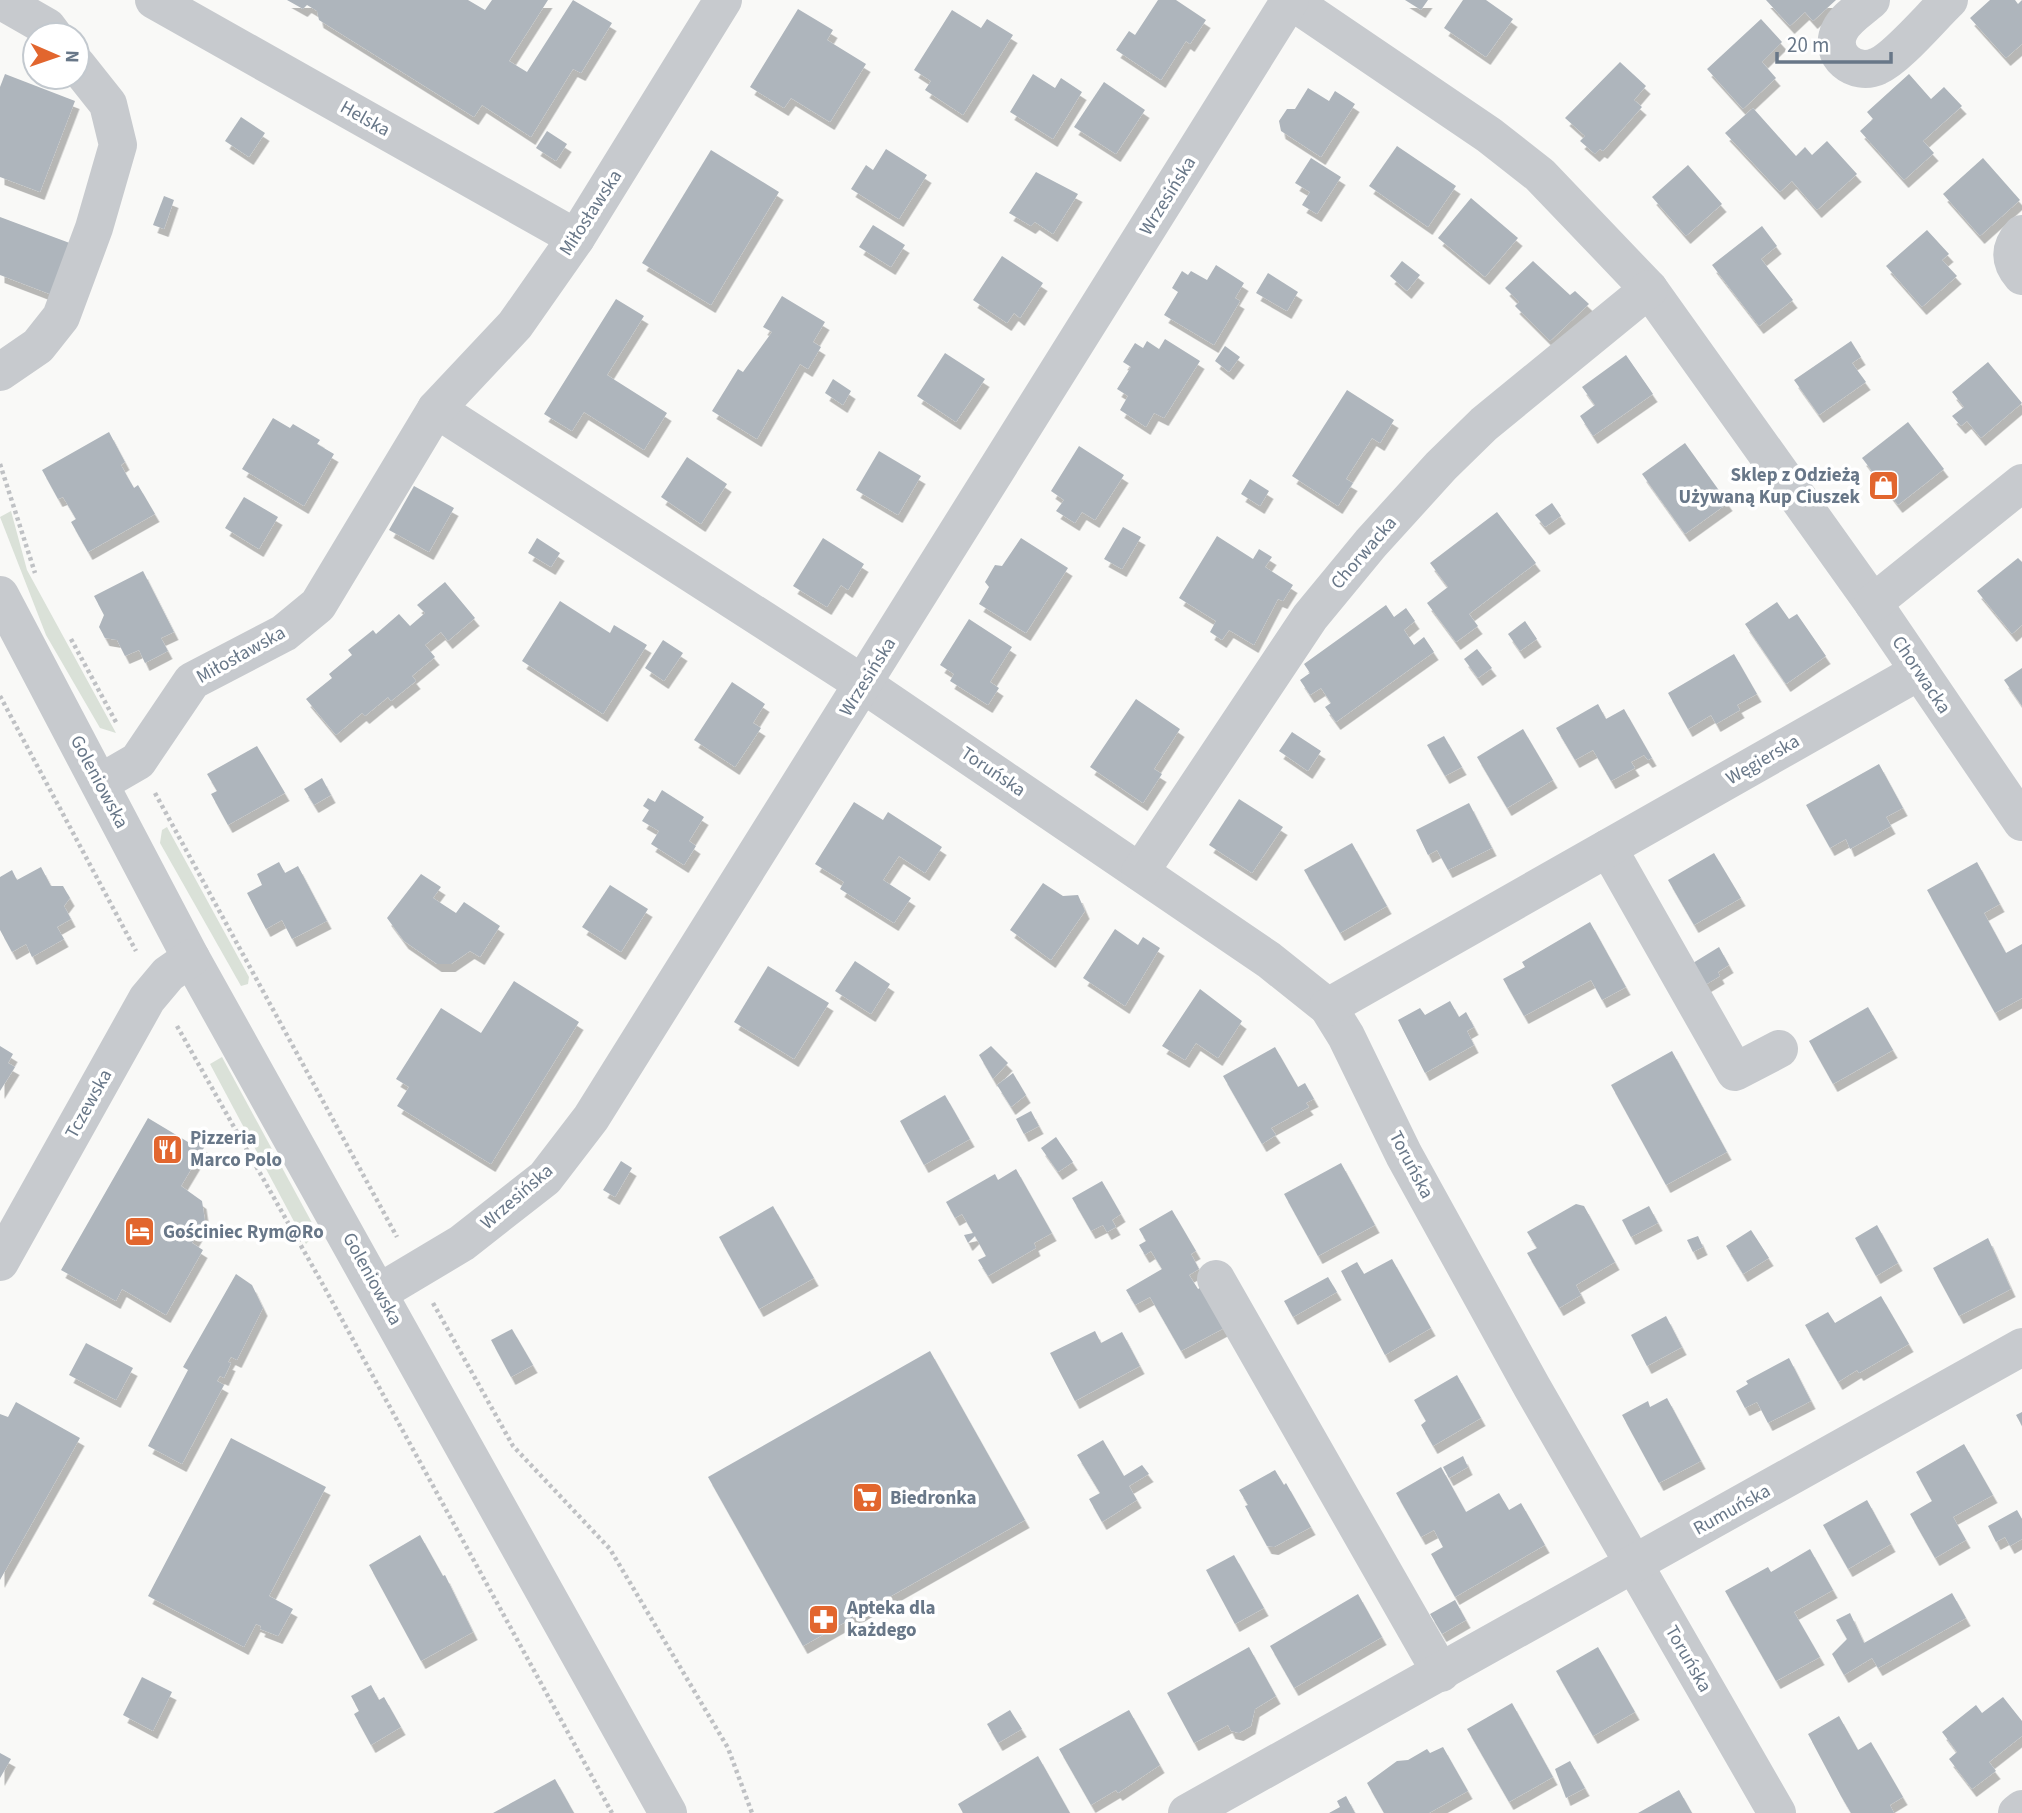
<svg xmlns="http://www.w3.org/2000/svg" width="2022" height="1813" font-family="'Source Sans 3',sans-serif">
<style>
.green{fill:#dae1d8}
.building{fill:#aeb5bc;filter:url(#shadow)}
.lines{fill:none;stroke-linecap:round;stroke-linejoin:round}
.path{stroke:#bfc1c4;stroke-width:4.5;stroke-dasharray:3.5 3.5;stroke-linecap:butt}
.minor{stroke:#c7cace;stroke-width:38}
.labels{text-anchor:middle;dominant-baseline:central;stroke-width:7;stroke-linejoin:round;paint-order:stroke}
.street-label{font-size:19px;fill:#687788;stroke:#fff}
.poi-label{font-size:19px;font-weight:bold;fill:#687788;stroke:#fff;text-anchor:start}
</style>
<defs>
<filter id="shadow"><feDropShadow dx="4.5" dy="8" stdDeviation="0" flood-color="#0004"/></filter>
</defs>
<rect width="100%" height="100%" fill="#f9f9f7"/>
<g class="green">
<path d="M11,511L27,570L116,733L100,728L46,635L0,517Z"/>
<path d="M167,827L249,977L248,984L241,986L160,843L162,830Z"/>
<path d="M222,1057L317,1232L306,1244L210,1064Z"/>
</g>
<g class="building">
<path d="M287,0H468L485,10L492,0H548L509,61L527,72L573,0L612,23L581,73L573,69L531,137L482,105L474,117L319,20L317,11L307,5L303,9Z"/>
<path d="M1158,0H1176L1206,20L1190,44L1186,41L1161,80L1116,50L1129,31L1135,35Z"/>
<path d="M1405,0H1428L1421,10Z"/>
<path d="M1463,0H1486L1513,19L1486,57L1444,28Z"/>
<path d="M1766,0H1836L1813,21L1805,12L1790,26Z"/>
<path d="M1990,0H2015L2018,4L2022,0V44L2006,58L1970,18Z"/>
<path d="M798,9L833,30L827,40L866,64L830,122L791,98L784,108L750,87Z"/>
<path d="M952,10L981,28L987,19L1013,35L963,115L925,90L931,81L914,70Z"/>
<path d="M1761,19L1782,42L1762,62L1776,78L1743,109L1707,69Z"/>
<path d="M1620,62L1646,86L1634,100L1642,107L1603,151L1600,149L1595,154L1580,141L1585,136L1565,118Z"/>
<path d="M5,74L75,101L40,192L0,177V87Z"/>
<path d="M1033,74L1055,88L1061,78L1082,92L1053,139L1010,112Z"/>
<path d="M1909,74L1931,99L1944,87L1962,106L1923,141L1934,153L1904,180L1860,131L1873,119L1867,112Z"/>
<path d="M1104,82L1145,110L1116,154L1074,127Z"/>
<path d="M1308,88L1329,101L1335,91L1355,104L1321,157L1281,131L1279,121L1287,109H1295Z"/>
<path d="M1753,108L1796,156L1805,147L1812,155L1827,141L1857,174L1817,210L1792,181L1780,192L1725,133Z"/>
<path d="M241,117L265,133L249,157L225,141Z"/>
<path d="M547,131L567,144L556,161L536,148Z"/>
<path d="M1397,146L1456,186L1428,227L1369,186Z"/>
<path d="M886,149L927,175L899,219L851,189L866,165L873,170Z"/>
<path d="M711,150L779,192L711,305L642,263Z"/>
<path d="M1311,158L1341,177L1317,214L1302,205L1310,192L1295,183Z"/>
<path d="M1983,158L2020,200L1980,236L1943,194Z"/>
<path d="M1688,165L1722,204L1686,236L1652,197Z"/>
<path d="M1036,172L1078,194L1053,234L1035,222L1031,226L1009,213Z"/>
<path d="M164,196L174,200L164,229L153,225Z"/>
<path d="M1471,198L1518,238L1485,277L1438,238Z"/>
<path d="M0,217L75,245L55,296L0,275Z"/>
<path d="M873,225L905,245L891,267L859,247Z"/>
<path d="M1762,226L1777,246L1761,259L1793,300L1759,326L1712,265Z"/>
<path d="M1927,230L1949,254L1942,260L1957,276L1922,307L1886,266Z"/>
<path d="M1002,256L1043,283L1020,318L1014,313L1007,323L973,300Z"/>
<path d="M1402,261L1420,275L1407,291L1390,276Z"/>
<path d="M1533,261L1570,295L1575,291L1589,304L1550,341L1515,306L1519,302L1505,288Z"/>
<path d="M1216,265L1244,283L1235,298L1240,301L1214,345L1164,315L1178,292L1172,288L1182,271L1188,275L1191,271L1207,280Z"/>
<path d="M1268,273L1298,292L1287,311L1256,293Z"/>
<path d="M782,296L825,322L813,342L821,347L808,369L800,364L757,439L712,411L738,369L743,372L772,332L763,327Z"/>
<path d="M616,299L644,316L607,375L667,413L644,450L584,412L572,431L544,414Z"/>
<path d="M1165,339L1200,361L1164,418L1154,413L1146,427L1120,410L1128,396L1117,389L1131,367L1123,362L1135,343L1143,348L1147,341L1159,349Z"/>
<path d="M1851,341L1861,357L1852,363L1866,382L1819,415L1794,380Z"/>
<path d="M1225,346L1240,357L1229,372L1215,361Z"/>
<path d="M945,353L985,379L956,422L917,396Z"/>
<path d="M1626,355L1653,394L1593,436L1580,416L1595,405L1582,387Z"/>
<path d="M1988,362L2022,403L1981,438L1967,421L1961,426L1952,416L1964,407L1952,392Z"/>
<path d="M833,379L851,391L843,405L825,393Z"/>
<path d="M1347,390L1394,420L1380,443L1372,438L1346,479L1353,483L1338,506L1292,476Z"/>
<path d="M273,418L290,428L293,424L320,440L317,444L334,454L304,506L242,469Z"/>
<path d="M1908,422L1944,469L1898,505L1862,458Z"/>
<path d="M109,432L125,462L121,465L127,476L134,488L138,485L155,514L88,552L71,522L76,519L63,497L58,499L42,470Z"/>
<path d="M1685,443L1728,503L1685,534L1642,474Z"/>
<path d="M1079,446L1124,475L1095,520L1082,512L1075,523L1056,511L1064,500L1051,491Z"/>
<path d="M879,451L921,476L898,515L856,490Z"/>
<path d="M687,457L727,484L701,524L661,497Z"/>
<path d="M1250,479L1269,491L1260,506L1241,494Z"/>
<path d="M414,486L454,508L429,552L389,530Z"/>
<path d="M244,497L278,517L259,549L225,528Z"/>
<path d="M1552,503L1561,516L1545,527L1535,515Z"/>
<path d="M1497,512L1536,563L1469,614L1478,626L1456,642L1427,603L1448,587L1430,563Z"/>
<path d="M1123,527L1141,537L1122,569L1104,559Z"/>
<path d="M1217,536L1253,559L1259,549L1272,557L1265,567L1293,585L1283,601L1278,599L1254,645L1229,630L1222,640L1210,632L1216,621L1179,598Z"/>
<path d="M537,538L560,553L551,567L528,553Z"/>
<path d="M823,538L864,564L848,590L841,585L827,607L793,586Z"/>
<path d="M1021,538L1068,568L1026,633L979,604L989,587L985,582L995,565L1002,566Z"/>
<path d="M2018,558L2022,562V625L2012,634L1977,591Z"/>
<path d="M143,571L174,632L161,638L168,651L145,663L139,650L125,656L117,640L105,638L99,627L104,615L94,596Z"/>
<path d="M445,582L475,618L448,641L441,632L425,645L435,657L412,676L416,681L391,701L388,697L365,716L362,713L336,735L306,699L332,678L329,674L352,655L348,650L373,630L376,634L399,614L410,626L425,613L417,605Z"/>
<path d="M560,601L610,633L614,625L647,645L603,714L522,661Z"/>
<path d="M1777,602L1789,619L1797,614L1826,656L1786,684L1745,624Z"/>
<path d="M1386,605L1394,617L1406,608L1415,621L1404,630L1414,645L1424,637L1434,652L1336,722L1325,707L1331,703L1321,688L1310,695L1300,680L1310,673L1304,664Z"/>
<path d="M969,619L1012,647L990,682L999,688L988,705L950,681L954,674L940,665Z"/>
<path d="M1525,621L1537,639L1520,651L1508,634Z"/>
<path d="M663,640L683,653L664,681L645,668Z"/>
<path d="M1477,649L1492,668L1478,678L1464,659Z"/>
<path d="M1734,654L1757,694L1737,705L1740,710L1716,724L1711,715L1688,729L1668,693Z"/>
<path d="M2022,668V706L2004,680Z"/>
<path d="M732,682L765,704L753,723L761,728L735,767L694,740Z"/>
<path d="M1136,699L1180,729L1154,769L1162,774L1143,803L1090,767Z"/>
<path d="M1598,704L1606,719L1624,709L1652,758L1648,760L1644,755L1631,762L1635,768L1611,781L1593,750L1575,760L1556,728Z"/>
<path d="M1523,729L1553,780L1507,808L1477,757Z"/>
<path d="M1292,732L1321,751L1308,771L1279,751Z"/>
<path d="M1444,736L1462,767L1445,776L1427,745Z"/>
<path d="M257,746L285,793L228,825L211,794L217,791L207,774Z"/>
<path d="M1879,764L1903,808L1886,817L1891,826L1850,849L1846,839L1830,848L1806,805Z"/>
<path d="M322,778L331,795L314,805L304,789Z"/>
<path d="M662,790L704,817L689,841L696,846L684,865L651,844L659,831L642,821L649,810L643,806L648,798L655,802Z"/>
<path d="M1239,799L1283,827L1252,873L1209,845Z"/>
<path d="M854,802L883,820L888,812L942,847L925,873L899,856L883,880L911,898L894,923L840,889L844,882L815,864Z"/>
<path d="M1469,803L1492,848L1448,870L1437,850L1428,855L1416,830Z"/>
<path d="M1352,843L1387,906L1340,933L1304,870Z"/>
<path d="M1714,853L1741,898L1694,925L1668,880Z"/>
<path d="M279,862L285,873L298,866L327,921L292,939L282,920L266,929L247,893L262,885L257,874Z"/>
<path d="M1977,862L2000,904L1984,913L2006,953L2022,944V998L1995,1013L1927,890Z"/>
<path d="M41,867L51,886H63L70,898L64,906L71,919L57,927L64,939L32,957L26,944L12,952L0,930V877L12,870L17,880Z"/>
<path d="M421,874L441,887L433,898L456,913L464,902L500,926L480,957L470,951L451,964H437L404,941L387,918Z"/>
<path d="M1043,883L1063,896L1078,895L1085,911L1051,960L1010,930Z"/>
<path d="M610,885L648,909L621,952L582,927Z"/>
<path d="M1590,922L1626,987L1602,1000L1591,980L1524,1016L1503,979L1525,967L1522,962Z"/>
<path d="M1115,929L1138,945L1143,937L1160,948L1125,1006L1083,978Z"/>
<path d="M1719,947L1729,965L1718,972L1720,976L1705,985L1693,963Z"/>
<path d="M855,961L890,984L871,1014L835,991Z"/>
<path d="M768,966L829,1003L794,1059L734,1022Z"/>
<path d="M514,981L579,1022L491,1164L397,1106L409,1087L396,1079L441,1008L481,1033Z"/>
<path d="M1200,989L1242,1021L1218,1058L1196,1043L1185,1060L1162,1046Z"/>
<path d="M1450,1001L1459,1017L1466,1012L1474,1027L1467,1031L1474,1045L1425,1073L1398,1020L1420,1008L1425,1015Z"/>
<path d="M1868,1007L1893,1050L1833,1084L1809,1041Z"/>
<path d="M0,1046L13,1054L8,1063L15,1067L0,1091Z"/>
<path d="M991,1046L1008,1063L993,1079L979,1055Z"/>
<path d="M1275,1047L1298,1087L1305,1083L1314,1099L1306,1103L1309,1107L1271,1128L1276,1135L1262,1144L1223,1076Z"/>
<path d="M1672,1051L1727,1152L1666,1185L1611,1085Z"/>
<path d="M1013,1073L1026,1095L1011,1107L997,1085Z"/>
<path d="M945,1095L970,1139L924,1165L900,1121Z"/>
<path d="M1031,1111L1039,1126L1024,1134L1016,1119Z"/>
<path d="M148,1118L193,1145L197,1141L205,1146L181,1186L202,1201L205,1221L192,1243L203,1250L166,1315L122,1289L116,1301L61,1270Z"/>
<path d="M1056,1137L1073,1162L1058,1172L1041,1148Z"/>
<path d="M621,1161L632,1168L615,1197L603,1190Z"/>
<path d="M1341,1163L1375,1225L1318,1256L1284,1194Z"/>
<path d="M1016,1169L1052,1233L1034,1243L1036,1248L988,1276L978,1260L986,1256L975,1236L968,1243L964,1235L973,1233L962,1214L955,1218L946,1202L995,1174L998,1180Z"/>
<path d="M1102,1181L1121,1214L1112,1220L1116,1227L1107,1232L1103,1225L1091,1231L1072,1198Z"/>
<path d="M1576,1204L1584,1206L1615,1262L1576,1285L1581,1295L1559,1308L1527,1253L1537,1248L1527,1232Z"/>
<path d="M773,1206L814,1278L759,1309L719,1237Z"/>
<path d="M1649,1206L1658,1223L1631,1237L1622,1220Z"/>
<path d="M1172,1210L1196,1251L1191,1254L1199,1269L1189,1275L1198,1289L1203,1286L1226,1327L1181,1351L1150,1297L1135,1305L1126,1290L1162,1269L1151,1251L1145,1255L1139,1245L1146,1241L1139,1229Z"/>
<path d="M1877,1225L1898,1263L1876,1276L1855,1238Z"/>
<path d="M1751,1230L1769,1258L1743,1274L1726,1246Z"/>
<path d="M1698,1236L1703,1247L1693,1252L1687,1240Z"/>
<path d="M1988,1238L2011,1289L1959,1316L1933,1268Z"/>
<path d="M1392,1259L1431,1328L1385,1355L1341,1271L1357,1262L1364,1274Z"/>
<path d="M236,1274L252,1285L263,1308L237,1360L231,1357L228,1362L231,1363L224,1378L220,1376L217,1381L224,1385L182,1464L148,1446L188,1370L183,1367Z"/>
<path d="M1328,1277L1337,1292L1293,1317L1284,1301Z"/>
<path d="M1881,1296L1909,1344L1859,1373L1857,1370L1838,1382L1805,1325L1828,1312L1835,1323Z"/>
<path d="M1666,1316L1682,1347L1647,1366L1631,1335Z"/>
<path d="M512,1329L533,1365L511,1377L491,1340Z"/>
<path d="M1095,1331L1101,1343L1122,1332L1140,1366L1075,1401L1050,1353Z"/>
<path d="M86,1343L133,1368L116,1400L69,1375Z"/>
<path d="M930,1351L1025,1520L803,1646L708,1477Z"/>
<path d="M1789,1358L1811,1401L1768,1423L1757,1402L1745,1408L1736,1391L1748,1384L1746,1381Z"/>
<path d="M1457,1375L1481,1418L1433,1446L1421,1425L1426,1421L1414,1400Z"/>
<path d="M1667,1398L1701,1461L1659,1483L1622,1415L1648,1401L1650,1407Z"/>
<path d="M16,1402L80,1438L0,1580V1414L8,1417Z"/>
<path d="M2022,1412V1426L2016,1415Z"/>
<path d="M231,1438L326,1487L269,1596L293,1609L278,1636L260,1629L261,1626L256,1624L244,1647L148,1596Z"/>
<path d="M1103,1440L1124,1476L1142,1465L1149,1474L1129,1486L1137,1500L1102,1522L1089,1499L1100,1493L1077,1455Z"/>
<path d="M1964,1444L1993,1495L1953,1517L1966,1540L1935,1558L1910,1514L1932,1501L1916,1472Z"/>
<path d="M1463,1456L1468,1467L1449,1478L1443,1467Z"/>
<path d="M1441,1467L1466,1512L1499,1493L1509,1510L1521,1503L1545,1545L1455,1597L1431,1554L1443,1547L1434,1530L1421,1537L1396,1493Z"/>
<path d="M1275,1470L1284,1485L1286,1483L1311,1527L1274,1547L1267,1546L1245,1506L1248,1505L1239,1490Z"/>
<path d="M1867,1500L1891,1544L1848,1569L1823,1525Z"/>
<path d="M2017,1510L2022,1519V1539L2010,1546L2005,1537L1996,1542L1988,1526Z"/>
<path d="M420,1535L443,1576L445,1575L473,1632L421,1661L369,1565Z"/>
<path d="M1810,1549L1833,1590L1794,1612L1820,1657L1776,1681L1725,1591L1768,1567L1771,1572Z"/>
<path d="M1234,1555L1264,1608L1235,1624L1206,1570Z"/>
<path d="M1952,1593L1966,1618L1878,1668L1872,1658L1844,1675L1832,1654L1847,1639L1836,1620L1850,1613L1864,1643Z"/>
<path d="M1358,1594L1382,1637L1294,1688L1270,1646Z"/>
<path d="M1455,1600L1466,1620L1442,1634L1430,1614Z"/>
<path d="M1249,1647L1276,1696L1255,1709L1251,1726L1239,1733L1231,1731L1228,1725L1194,1743L1167,1693Z"/>
<path d="M1598,1647L1635,1712L1593,1736L1556,1671Z"/>
<path d="M142,1677L172,1692L153,1731L123,1715Z"/>
<path d="M371,1685L379,1700L384,1697L401,1727L371,1745L354,1714L359,1711L351,1696Z"/>
<path d="M2003,1697L2022,1721V1736L1989,1762L1996,1771L1972,1789L1949,1759L1957,1752L1942,1732L1976,1705L1982,1713Z"/>
<path d="M1512,1703L1553,1777L1509,1802L1467,1729Z"/>
<path d="M1010,1710L1022,1729L998,1743L987,1724Z"/>
<path d="M1129,1710L1160,1765L1118,1793L1116,1790L1091,1805L1059,1749Z"/>
<path d="M1839,1716L1858,1750L1871,1742L1903,1797L1890,1805L1894,1813H1851L1841,1796L1808,1734Z"/>
<path d="M1443,1747L1468,1791L1429,1813H1384L1367,1783L1397,1761L1408,1760L1427,1749L1430,1753Z"/>
<path d="M0,1753L11,1759L0,1778Z"/>
<path d="M1038,1756L1070,1813H963L958,1804Z"/>
<path d="M1570,1761L1585,1788L1566,1798L1555,1769Z"/>
<path d="M555,1779L574,1813H493Z"/>
<path d="M1679,1790L1692,1813H1638Z"/>
<path d="M1346,1796L1355,1813H1329L1340,1807L1337,1801Z"/>
</g>
<g class="lines">
<g class="path">
<path d="M0,464L35,573"/>
<path d="M71,639L117,724"/>
<path d="M0,696L136,951"/>
<path d="M155,793L397,1237"/>
<path d="M177,1026L322,1283L612,1813"/>
<path d="M433,1303L513,1446L610,1549L728,1748L752,1813"/>
</g>
<g class="minor">
<path d="M0,0L47,27L53,35"/>
<path d="M154,0L576,238"/>
<path d="M1290,0L1489,135L1540,175L1649,289L1873,603L2022,822"/>
<path d="M1871,0C1861,9 1846,18 1840,30C1827,55 1855,77 1878,66C1897,58 1932,16 1949,0"/>
<path d="M2022,234C2009,248 2009,261 2022,276"/>
<path d="M0,372L38,346L61,317L94,228L118,145L108,104L77,65"/>
<path d="M436,409L863,684L1269,960L1328,1007L1346,1036L1404,1155L1532,1387L1777,1813"/>
<path d="M0,595L191,958L668,1813"/>
<path d="M1873,603L2022,483"/>
<path d="M100,783L138,761L192,681L284,633L318,605L436,409L515,325L576,238L723,0"/>
<path d="M1608,848L1735,1072L1779,1049"/>
<path d="M1140,872L1310,617L1371,543L1441,466L1484,424L1649,289"/>
<path d="M1328,1007L1918,672"/>
<path d="M0,1262L147,999L168,974L191,958"/>
<path d="M1216,1279L1441,1673"/>
<path d="M380,1292L462,1243L545,1178L591,1118L1290,0"/>
<path d="M1187,1813L2022,1347"/>
<path d="M2017,1813L2022,1809"/>
</g>
</g>
<defs>
<symbol id="shop-square" viewBox="-11 -11 22 22"><rect x="-9" y="-9" width="18" height="18" rx="4" fill="#e2662e" stroke="#fff"/><path d="M-5-2.5h2.3a2.7 3.5 0 0 1 5.4 0H5L5.5 6h-11ZM-1.5-2.5h3a1.5 2.3 0 0 0-3 0Z" fill="#fff"/></symbol>
<symbol id="restaurant-square" viewBox="-11 -11 22 22"><rect x="-9" y="-9" width="18" height="18" rx="4" fill="#e2662e" stroke="#fff"/><path d="M-5-6h1v4h1v-4h1v4h1v-4h1v5L-1.5 .5V6h-2V.5L-5-1ZM5-6V6H3V1.5H1.5Q1.5-4 5-6Z" fill="#fff"/></symbol>
<symbol id="hotel-square" viewBox="-11 -11 22 22"><rect x="-9" y="-9" width="18" height="18" rx="4" fill="#e2662e" stroke="#fff"/><path d="M-6-4.5h1.5V1H6V5H4.5V3h-9V5H-6ZM-4 0a1.8 1.8 0 1 1 3.6 0ZM.5 0V-2.5h3Q6-2.5 6 0Z" fill="#fff"/></symbol>
<symbol id="supermarket-square" viewBox="-11 -11 22 22"><rect x="-9" y="-9" width="18" height="18" rx="4" fill="#e2662e" stroke="#fff"/><path d="M-6-5.5h2.5l.6 2H6L4.5 2H-2.5L-4.4-4H-6ZM-1.5 3.2a1.3 1.3 0 1 0 .1 0ZM3 3.2a1.3 1.3 0 1 0 .1 0Z" fill="#fff"/></symbol>
<symbol id="pharmacy-square" viewBox="-11 -11 22 22"><rect x="-9" y="-9" width="18" height="18" rx="4" fill="#e2662e" stroke="#fff"/><path d="M-2-6h4v4h4v4h-4v4h-4v-4h-4v-4h4Z" fill="#fff"/></symbol>
</defs>
<g fill-rule="evenodd">
<use href="#shop-square" x="1866" y="468" width="35" height="35"/>
<use href="#restaurant-square" x="150" y="1132" width="35" height="35"/>
<use href="#hotel-square" x="122" y="1214" width="35" height="35"/>
<use href="#supermarket-square" x="850" y="1480" width="35" height="35"/>
<use href="#pharmacy-square" x="806" y="1602" width="35" height="35"/>
</g>
<g class="labels">
<g class="street-label">
<text transform="translate(365 119) rotate(29)">Helska</text>
<text transform="translate(1168 196) rotate(-58)">Wrzesińska</text>
<text transform="translate(591 213) rotate(-57)">Miłosławska</text>
<text transform="translate(1364 553) rotate(-49)">Chorwacka</text>
<text transform="translate(241 655) rotate(-29)">Miłosławska</text>
<text transform="translate(1921 675) rotate(56)">Chorwacka</text>
<text transform="translate(868 677) rotate(-58)">Wrzesińska</text>
<text transform="translate(1763 760) rotate(-30)">Węgierska</text>
<text transform="translate(993 772) rotate(34)">Toruńska</text>
<text transform="translate(99 782) rotate(62)">Goleniowska</text>
<text transform="translate(89 1104) rotate(-61)">Tczewska</text>
<text transform="translate(1411 1165) rotate(62)">Toruńska</text>
<text transform="translate(517 1197) rotate(-41)">Wrzesińska</text>
<text transform="translate(372 1279) rotate(61)">Goleniowska</text>
<text transform="translate(1732 1510) rotate(-29)">Rumuńska</text>
<text transform="translate(1688 1659) rotate(60)">Toruńska</text>
</g>
<g class="poi-label">
<text x="1860" y="475" text-anchor="end">Sklep z Odzieżą<tspan x="1860" dy="22">Używaną Kup Ciuszek</tspan></text>
<text x="190" y="1138">Pizzeria<tspan x="190" dy="22">Marco Polo</tspan></text>
<text x="163" y="1232">Gościniec Rym@Ro</text>
<text x="890" y="1498">Biedronka</text>
<text x="847" y="1608">Apteka dla<tspan x="847" dy="22">każdego</tspan></text>
</g>
</g>
<g transform="translate(56 56) rotate(92)"><circle r="33" fill="#ffffff" stroke="#c3c9cf" stroke-width="2"/>
<path d="M0-5L12 26L0 18L-12 26Z" fill="#e2662e"/>
<text y="-10" font-size="19" font-weight="bold" text-anchor="middle" fill="#687788">N</text>
</g>
<path d="M1777 52v10h114v-10" fill="none" stroke="#687788" stroke-width="3.5"/>
<text x="1787" y="52" font-size="21" fill="#687788" stroke="#ffffff" stroke-width="5" paint-order="stroke">20 m</text>
</svg>
